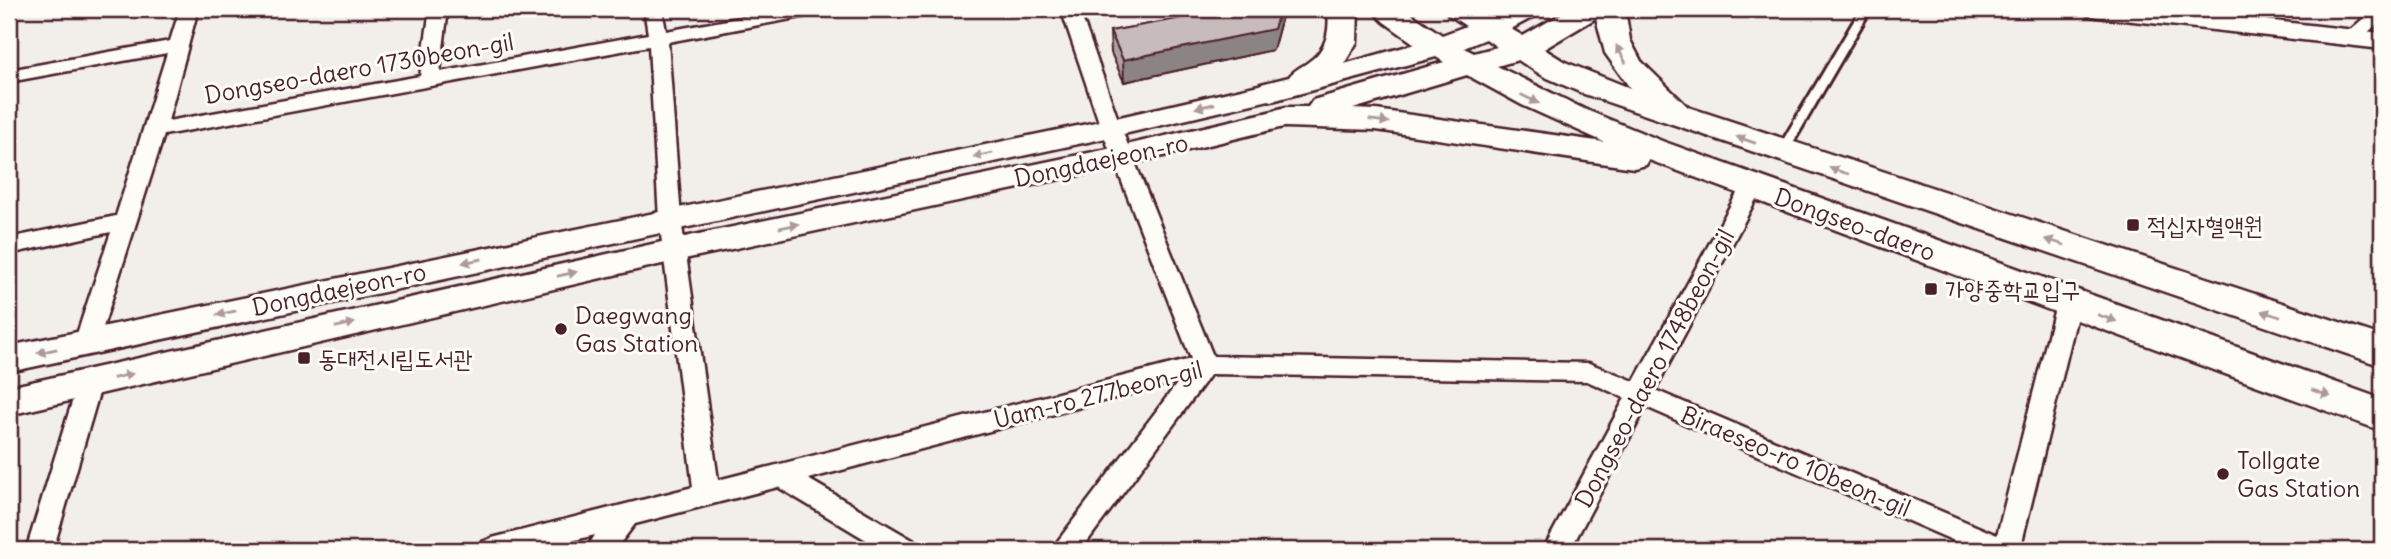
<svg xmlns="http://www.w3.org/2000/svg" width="2391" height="559" font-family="Delius,'Poor Story',sans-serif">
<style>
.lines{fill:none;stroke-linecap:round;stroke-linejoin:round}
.lane-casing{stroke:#4a1f2b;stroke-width:6}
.street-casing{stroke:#4a1f2b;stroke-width:5}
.secondary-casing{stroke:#4a1f2b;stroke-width:5}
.primary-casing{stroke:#4a1f2b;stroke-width:5}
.lane{fill:#fdfcf7;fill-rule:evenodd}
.street{fill:#fdfcf7;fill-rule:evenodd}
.secondary{fill:#fdfcf7;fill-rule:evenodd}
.primary{fill:#fdfcf7;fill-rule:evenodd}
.wall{fill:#aca1a1;stroke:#4a1f2b;stroke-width:2}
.shaded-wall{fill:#8c8383;stroke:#4a1f2b;stroke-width:2}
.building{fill:#c8bbbb;stroke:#4a1f2b;stroke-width:2}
.oneway{fill:#ac999b}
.poi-dot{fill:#4a1f2b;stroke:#fdfcf7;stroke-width:2.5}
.labels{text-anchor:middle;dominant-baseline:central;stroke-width:6;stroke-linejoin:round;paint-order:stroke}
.street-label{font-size:24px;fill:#4a1f2b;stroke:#fdfcf7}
.poi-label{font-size:24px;fill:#4a1f2b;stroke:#fdfcf7;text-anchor:start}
</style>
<rect width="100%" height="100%" fill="#f2efeb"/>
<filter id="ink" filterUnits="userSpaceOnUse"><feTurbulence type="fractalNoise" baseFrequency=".0143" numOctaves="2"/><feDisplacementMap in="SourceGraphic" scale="14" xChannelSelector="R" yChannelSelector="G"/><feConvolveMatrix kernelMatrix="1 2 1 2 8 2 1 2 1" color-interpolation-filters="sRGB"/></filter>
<g filter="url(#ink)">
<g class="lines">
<defs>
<path id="lane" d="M1861,9H1871L1786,155H1778L1776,152Z"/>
<g id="street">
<path d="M180,9H198L168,121L420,76L430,9H448L440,72L648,34L644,9H662L666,31L789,9H827L824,13L818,14L668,42L681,219L718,480L1191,359L1101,128L1061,9H1079L1121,128L1213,356L1589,363L1634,381L1741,186L1745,181H1759L1763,186L1655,390L1997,535L2056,304L2060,298L2068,296L2076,298L2080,304L2020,550H1975L1646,407L1570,550H1543L1625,398L1587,381L1211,374L1081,550H1051L1179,381L808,479L916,542L919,550H883L778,487L635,524L615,550H586L595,535L536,550H479L482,542L492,538L693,487L659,219L649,46L164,135L98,343L94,349L86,352L78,349L74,343L111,232L9,254V238L116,216L167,53L9,82V70L170,41Z"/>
<path d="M2374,9H2382V20L2367,33L2365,42H2351L2348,32Z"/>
<path d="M90,374L99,376L102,383L53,550H26L78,383L81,376Z"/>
</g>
<g id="secondary">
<path d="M2084,9H2167L2382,33V49L2097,17L2088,15Z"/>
<path d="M1272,82L1282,85L1286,91L1282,97L1111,137L9,372V346L1111,119Z"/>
<path d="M1286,108L1296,110L1301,117L1296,124L1122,166L675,261L9,415V387L675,239L1122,146Z"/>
</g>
<path id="primary" d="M1328,9H1358L1357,42L1344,64L1415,44L1384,22L1371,9H1404L1442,35L1466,26L1449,15L1444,9H1479L1490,16L1504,9H1542L1537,15L1511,29L1523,36L1570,9H1625L1630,40L1641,61L1688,107L2382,336V366L1584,94L1543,76L1518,60L1497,66L1584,109L1662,141L2382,399V431L2063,315L1649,160L1646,165L1634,168L1376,130L1286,127L1275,124L1270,117L1275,110L1286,107H1308L1313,100L1444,62L1436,57L1272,101L1261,98L1256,91L1261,84L1289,77C1294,70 1300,68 1307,63C1327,50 1330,32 1328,9ZM1596,18L1605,53L1630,88L1565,62L1544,49ZM1486,39L1497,47L1474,53L1464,48ZM1467,75L1522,105L1604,142L1376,110L1353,109Z"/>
</defs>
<use href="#lane" class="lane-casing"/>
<use href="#street" class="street-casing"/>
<use href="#secondary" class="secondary-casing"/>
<use href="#primary" class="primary-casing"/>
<use href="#lane" class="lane"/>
<use href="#street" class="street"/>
<use href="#secondary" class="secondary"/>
<use href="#primary" class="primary"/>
</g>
<path class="wall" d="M1212,9H1284L1273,50L1124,82L1111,53L1110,31L1211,13Z"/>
<path class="shaded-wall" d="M1280,9H1284L1273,50L1124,82L1123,60Z"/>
<path class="building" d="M1212,9H1280L1274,29L1123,60L1110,31L1211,13Z"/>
<defs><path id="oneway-solid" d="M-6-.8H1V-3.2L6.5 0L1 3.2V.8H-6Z" transform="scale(1.75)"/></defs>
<g class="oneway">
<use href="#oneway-solid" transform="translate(1621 54) rotate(-118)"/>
<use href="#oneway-solid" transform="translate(1530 99) rotate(26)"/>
<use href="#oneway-solid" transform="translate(1205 106) rotate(167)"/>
<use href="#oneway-solid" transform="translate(1379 121) rotate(7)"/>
<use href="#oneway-solid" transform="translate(1746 140) rotate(-161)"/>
<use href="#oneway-solid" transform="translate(983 155) rotate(168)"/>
<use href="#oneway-solid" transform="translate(1839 171) rotate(-162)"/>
<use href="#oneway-solid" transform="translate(789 226) rotate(-12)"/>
<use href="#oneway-solid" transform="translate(2055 242) rotate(-162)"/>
<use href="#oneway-solid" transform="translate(472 261) rotate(168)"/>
<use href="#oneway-solid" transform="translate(567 274) rotate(-13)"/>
<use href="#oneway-solid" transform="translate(226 313) rotate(168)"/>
<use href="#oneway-solid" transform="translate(2271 314) rotate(-162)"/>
<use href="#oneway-solid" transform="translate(2107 318) rotate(19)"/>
<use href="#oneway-solid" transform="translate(345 325) rotate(-13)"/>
<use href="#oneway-solid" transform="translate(47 351) rotate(168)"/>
<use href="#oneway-solid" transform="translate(123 376) rotate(-13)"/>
<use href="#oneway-solid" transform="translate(2321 393) rotate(19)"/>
</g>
</g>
<g class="poi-dot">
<rect x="2126" y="218" width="14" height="14" rx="3.5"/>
<rect x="1924" y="282" width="14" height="14" rx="3.5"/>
<circle cx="561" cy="329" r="7"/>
<rect x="297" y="351" width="14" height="14" rx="3.5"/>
<circle cx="2223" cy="474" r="7"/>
</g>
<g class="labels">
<g class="street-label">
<text transform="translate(359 68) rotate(-10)">Dongseo-daero 1730beon-gil</text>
<text transform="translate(1101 160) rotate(-12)">Dongdaejeon-ro</text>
<text transform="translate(1855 224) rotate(20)">Dongseo-daero</text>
<text transform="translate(339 289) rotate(-12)">Dongdaejeon-ro</text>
<text transform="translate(1654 368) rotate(-62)">Dongseo-daero 1748beon-gil</text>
<text transform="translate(1098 394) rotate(-14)">Uam-ro 277beon-gil</text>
<text transform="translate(1796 461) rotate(23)">Biraeseo-ro 10beon-gil</text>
</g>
<g class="poi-label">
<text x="2147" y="225">적십자혈액원</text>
<text x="1945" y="289">가양중학교입구</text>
<text x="575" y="315">Daegwang<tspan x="575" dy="28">Gas Station</tspan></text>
<text x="318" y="358">동대전시립도서관</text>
<text x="2237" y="460">Tollgate<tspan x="2237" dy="28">Gas Station</tspan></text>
</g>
</g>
<rect width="2391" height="559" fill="none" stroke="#fdfcf7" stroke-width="35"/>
<rect x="18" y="18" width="2356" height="524" fill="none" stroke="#4a1f2b" stroke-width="2.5" filter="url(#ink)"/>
</svg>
